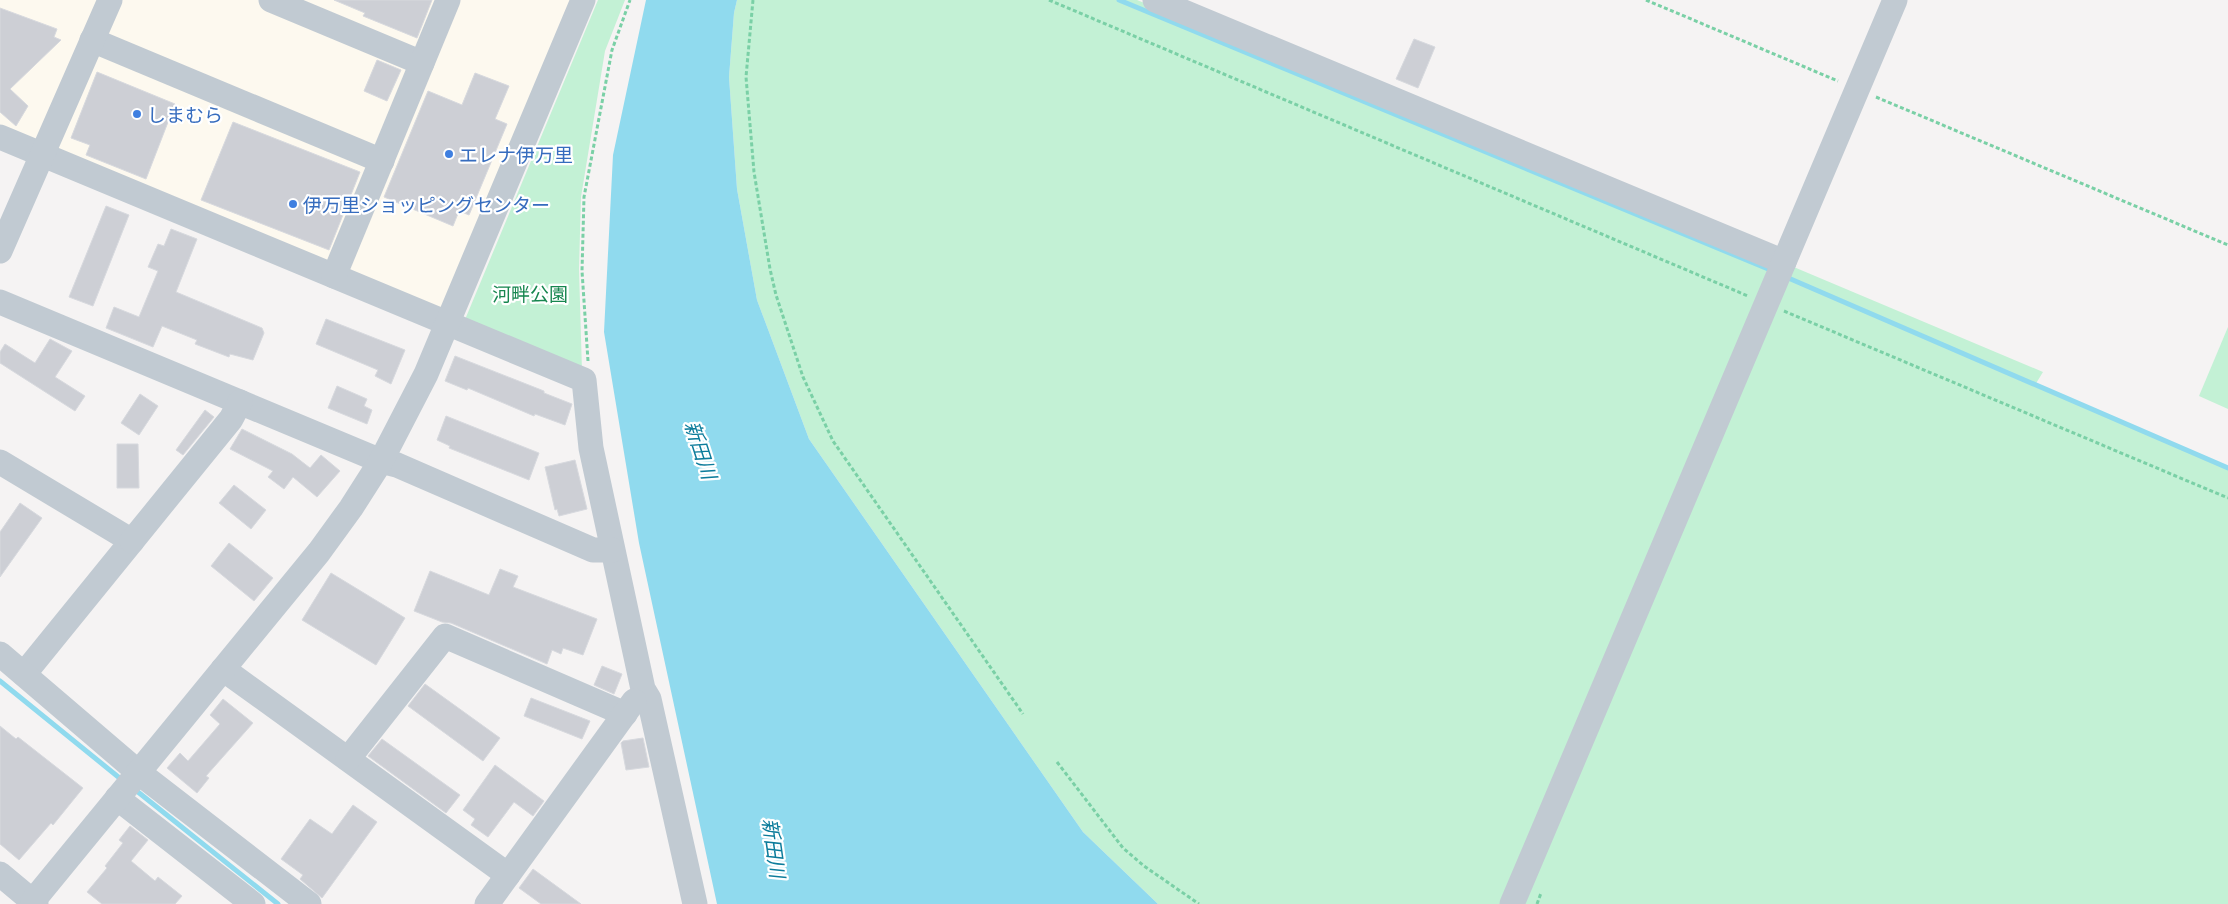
<svg xmlns="http://www.w3.org/2000/svg" width="2228" height="904" font-family="'Titillium Web','Noto Sans JP',sans-serif">
<style>
.commercial{fill:#fdf9ef}
.green{fill:#c3f1d5}
.water{fill:#90daee}
.lines{fill:none;stroke-linecap:round;stroke-linejoin:round}
.stream{stroke:#90daee;stroke-width:5}
.building{fill:#cdcfd5;stroke:#d7d9de}
.path{stroke:#7ad0a6;stroke-width:3;stroke-dasharray:4 2.5;stroke-linecap:butt}
.minor{stroke:#c1cad2;stroke-width:25}
.shop-dot{fill:#3f7fe0;stroke:#fff;stroke-width:2}
.labels{text-anchor:middle;dominant-baseline:central;stroke-width:4.5;stroke-linejoin:round;paint-order:stroke}
.shop-label{font-size:19px;fill:#366cbe;stroke:#fff;text-anchor:start}
.park-label{font-size:19px;fill:#17864f;stroke:#fff}
.water-label{font-size:20px;font-style:italic;fill:#0c7c9b;stroke:#fff}
</style>
<rect width="100%" height="100%" fill="#f5f3f3"/>
<path class="commercial" d="M0,0H574L445,316L0,129Z"/>
<g class="green">
<path d="M598,0H625L605,51L581,197L579,269L582,371L464,322Z"/>
<path d="M737,0H1137L1789,265L2043,372L2035,385L2228,468V904H1158L1083,832L809,439L757,300L737,189L729,77L734,13Z"/>
<path d="M2228,327V409L2199,396Z"/>
</g>
<path class="water" d="M646,0H737L734,13L729,77L737,189L757,300L809,439L1083,832L1158,904H717L639,543L604,332L613,155Z"/>
<g class="lines">
<g class="stream">
<path d="M1119,0L1773,271"/>
<path d="M1786,277L2228,468"/>
<path d="M0,681L122,780"/>
<path d="M133,788L278,904"/>
</g>
</g>
<g class="building">
<path d="M334,0H432L417,38L363,16L365,13Z"/>
<path d="M0,8L57,29L54,37L61,40L10,89L28,106L16,126L0,112Z"/>
<path d="M1414,39L1435,47L1418,88L1396,79Z"/>
<path d="M377,60L401,70L387,101L364,91Z"/>
<path d="M97,72L175,104L146,179L86,155L90,145L71,138Z"/>
<path d="M475,73L509,86L495,119L507,124L469,215L459,211L453,226L384,197L428,91L462,105Z"/>
<path d="M233,122L360,172L329,250L201,200Z"/>
<path d="M106,206L129,215L93,306L69,297Z"/>
<path d="M171,229L197,239L176,292L262,328L264,333L253,360L230,354L229,357L195,344L197,340L162,326L153,347L106,328L114,307L139,317L158,271L148,267L158,244L164,246Z"/>
<path d="M326,319L405,350L391,384L375,376L378,370L316,344Z"/>
<path d="M50,339L72,351L55,377L85,396L75,411L0,363V352L5,344L35,363Z"/>
<path d="M455,356L544,391V393L572,404L565,425L535,414L534,416L468,388L467,390L445,381Z"/>
<path d="M337,386L367,399L364,406L372,410L367,424L328,408Z"/>
<path d="M140,394L158,406L139,435L121,423Z"/>
<path d="M205,410L214,417L183,455L176,450Z"/>
<path d="M446,416L539,453L529,480L449,448L450,446L437,440Z"/>
<path d="M242,429L292,454L310,468L321,455L340,471L317,497L293,477L284,489L268,477L273,471L230,449Z"/>
<path d="M117,444H138L139,488H117Z"/>
<path d="M575,460L587,509L559,516L557,509L555,510L545,467Z"/>
<path d="M234,485L266,510L251,529L219,503Z"/>
<path d="M20,503L42,518L0,577V532Z"/>
<path d="M229,543L273,578L254,601L211,566Z"/>
<path d="M500,569L518,576L513,587L597,619L583,655L563,648L561,654L552,650L547,664L451,623L442,622L414,611L430,571L489,595Z"/>
<path d="M331,573L405,618L376,665L302,620Z"/>
<path d="M602,666L622,674L614,694L594,685Z"/>
<path d="M425,684L500,738L483,761L408,706Z"/>
<path d="M531,698L590,721L582,739L524,716Z"/>
<path d="M223,699L253,723L206,776L209,778L197,793L167,768L180,753L188,761L220,724L210,715Z"/>
<path d="M0,726L16,739L18,737L83,788L53,825L51,823L19,860L0,844Z"/>
<path d="M643,738L649,767L626,770L621,743L623,741Z"/>
<path d="M382,739L460,795L446,813L368,756Z"/>
<path d="M495,765L544,801L533,816L514,802L488,837L471,825L475,819L463,810Z"/>
<path d="M353,805L377,822L322,898L300,879L303,875L281,859L310,819L332,834Z"/>
<path d="M130,826L148,840L131,861L155,881L158,877L182,896L175,904H102L87,892L107,868L105,866L123,843L119,840Z"/>
<path d="M533,869L581,904H541L519,888Z"/>
</g>
<g class="lines">
<g class="path">
<path d="M753,0L746,77L754,172L770,269L776,295L803,377L833,441L1023,714"/>
<path d="M1049,0L1748,296"/>
<path d="M1646,0L1838,81"/>
<path d="M1876,97L2228,245"/>
<path d="M1784,311L2228,498"/>
<path d="M588,361L582,271L584,197L612,50L630,0"/>
<path d="M1057,762L1123,848L1144,866L1199,904"/>
<path d="M1537,904L1541,893"/>
</g>
<g class="minor">
<path d="M271,0L422,63"/>
<path d="M1155,0L1784,262"/>
<path d="M92,40L382,161"/>
<path d="M0,137L584,380L591,448L643,689L649,699L695,904"/>
<path d="M0,251L110,0"/>
<path d="M334,276L448,0"/>
<path d="M0,302L381,461L397,465L593,550H612"/>
<path d="M0,462L132,541L24,674"/>
<path d="M132,541L231,419L240,402"/>
<path d="M0,654L138,772L309,904"/>
<path d="M223,669L508,875"/>
<path d="M348,759L445,636L625,714"/>
<path d="M117,798L253,904"/>
<path d="M0,874L36,904"/>
<path d="M33,901L319,552L351,508L381,461L426,374L583,0"/>
<path d="M487,904L634,701"/>
<path d="M1512,904L1895,0"/>
</g>
</g>
<g class="shop-dot">
<circle cx="137" cy="114" r="5"/>
<circle cx="449" cy="154" r="5"/>
<circle cx="293" cy="204" r="5"/>
</g>
<g class="labels">
<g class="shop-label">
<text x="147" y="114">しまむら</text>
<text x="459" y="154">エレナ伊万里</text>
<text x="303" y="204">伊万里ショッピングセンター</text>
</g>
<g class="park-label">
<text x="530" y="293">河畔公園</text>
</g>
<g class="water-label">
<text transform="translate(701 450) rotate(72)">新田川</text>
<text transform="translate(774 848) rotate(82)">新田川</text>
</g>
</g>
</svg>
